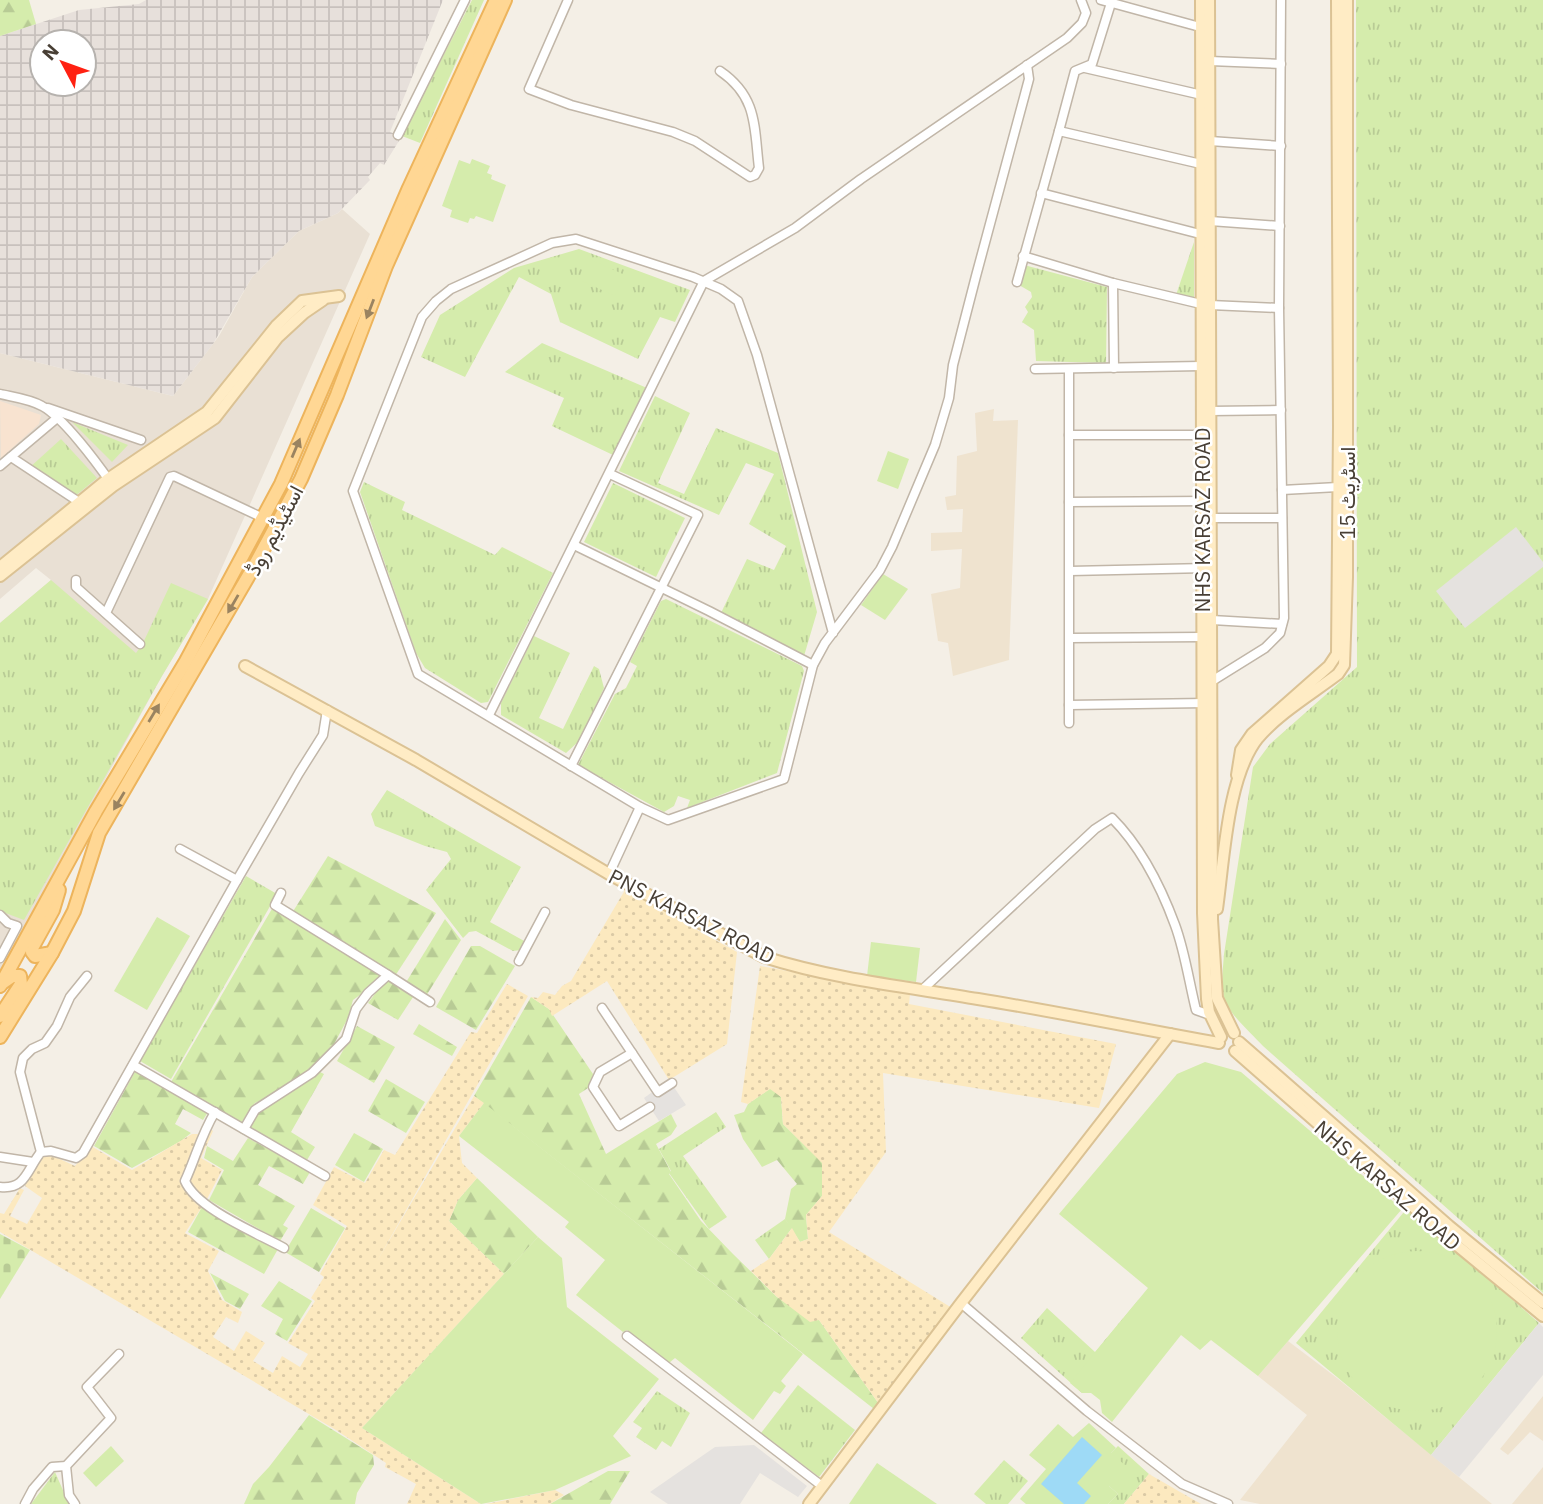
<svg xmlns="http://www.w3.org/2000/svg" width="1543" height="1504" font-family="'IBM Plex Sans',Vazirmatn,sans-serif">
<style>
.residential{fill:#e9e0d4}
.commercial{fill:#f8e3d0}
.industrial{fill:url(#industrial-grid);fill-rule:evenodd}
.education{fill:#efe3cf}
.grass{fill:url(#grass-tufts)}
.forest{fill:url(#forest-firs)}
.sand{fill:url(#sand-dots)}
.cemetery{fill:url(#cemetery-stones)}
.pitch{fill:#d5ecac}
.parking{fill:#e5e2df}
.water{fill:#9edaf6}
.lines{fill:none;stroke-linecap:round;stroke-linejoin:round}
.street-casing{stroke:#c1b6a8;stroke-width:11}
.secondary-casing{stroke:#dbc294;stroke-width:14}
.primary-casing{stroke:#edb45c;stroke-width:16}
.street{stroke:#fff;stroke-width:8}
.secondary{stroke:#ffecc5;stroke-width:10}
.primary{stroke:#ffd794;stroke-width:12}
.oneway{fill:#9a8360}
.labels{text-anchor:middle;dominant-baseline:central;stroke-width:5;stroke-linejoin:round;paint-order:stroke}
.street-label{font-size:21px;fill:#483f35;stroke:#fff}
</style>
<defs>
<pattern id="industrial-grid" width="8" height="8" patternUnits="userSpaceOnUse" patternTransform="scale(1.75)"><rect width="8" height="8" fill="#e7e0db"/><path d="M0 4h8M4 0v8" fill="none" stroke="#c8c1bd"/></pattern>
<pattern id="grass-tufts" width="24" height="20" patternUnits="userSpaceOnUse" patternTransform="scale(1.75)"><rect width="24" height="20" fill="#d5ecac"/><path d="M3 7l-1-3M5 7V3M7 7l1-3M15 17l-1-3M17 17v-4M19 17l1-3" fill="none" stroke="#b8cb95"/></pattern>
<pattern id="forest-firs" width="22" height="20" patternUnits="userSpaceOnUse" patternTransform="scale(1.75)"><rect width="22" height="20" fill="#d5ecac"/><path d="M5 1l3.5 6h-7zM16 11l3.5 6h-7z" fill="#b8cb95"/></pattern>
<pattern id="sand-dots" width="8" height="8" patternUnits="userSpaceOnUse" patternTransform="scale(1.75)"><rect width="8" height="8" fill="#fce9bf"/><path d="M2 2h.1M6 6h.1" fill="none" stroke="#dac9a5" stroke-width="1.8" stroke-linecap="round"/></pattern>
<pattern id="cemetery-stones" width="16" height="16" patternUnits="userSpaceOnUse" patternTransform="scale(1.75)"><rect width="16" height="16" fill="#d5ecac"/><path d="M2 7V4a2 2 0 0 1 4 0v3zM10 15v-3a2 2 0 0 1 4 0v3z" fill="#b8cb95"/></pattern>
</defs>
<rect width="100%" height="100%" fill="#f4efe6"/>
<path class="residential" d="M342,209L370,234L208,599L162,676L0,970V623L51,580L36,568L0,599V353L173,396L219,336L252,277L299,231L338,213Z"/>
<path class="commercial" d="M0,401L41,415L39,424L1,458Z"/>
<path class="industrial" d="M146,0H443L390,132L402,136L384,165L380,163L368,177L370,180L338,213L299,231L252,277L213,344L173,396L0,353V36L79,10L139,4ZM42,42H84V84H42Z"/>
<g class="education">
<path d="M994,409L993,421L1018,420L1009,660L953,676L948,643L938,641L931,594L960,588L962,549L931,551V533L962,532L963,509L947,510L945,497L956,495L957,456L977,451L975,413Z"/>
<path d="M1288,1341L1337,1378L1492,1504H1260L1240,1500L1307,1415L1258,1376Z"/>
<path d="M1543,1396V1441L1530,1432L1508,1455L1500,1449Z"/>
<path d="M1543,1467V1504H1512Z"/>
</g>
<g class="grass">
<path d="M472,0H484L420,143L402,136Z"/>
<path d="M1356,0H1543V1293L1263,1046C1252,1034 1228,1013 1224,998C1221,984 1223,968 1224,954L1253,767L1270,744L1357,667Z"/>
<path d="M1194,242V298L1176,295Z"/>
<path d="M579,249L690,290L675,322L660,317L638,359L560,322L551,294L519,277L465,377L421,357L440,315L514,268Z"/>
<path d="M1024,265L1107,287L1106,363L1036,361L1034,330L1022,322L1028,312L1025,307L1032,297L1031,292L1019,285Z"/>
<path d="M542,343L647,388L613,455L552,426L564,398L505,372Z"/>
<path d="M655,396L690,413L658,483L684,494L716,428L778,453L817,612L804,656L721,613L747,559L774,570L786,546L749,524L774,474L746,463L719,515L619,471Z"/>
<path d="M72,422L128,445L112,462Z"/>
<path d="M61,439L97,478L74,497L29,468Z"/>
<path d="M364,482L405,502L402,510L495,555L502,547L553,573L488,702L481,703L425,668L416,653L360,492Z"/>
<path d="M613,483L685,518L656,577L584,542Z"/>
<path d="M51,580L136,653L143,643L171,583L208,599L162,676L24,920L0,911V623Z"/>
<path d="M666,599L802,666L804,671L777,773L687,808L690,800L678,796L674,806L664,812L578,765L615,694L626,688L637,666L630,662L661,601Z"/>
<path d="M534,636L570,653L539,718L563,729L594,666L599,669L604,688L579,741L566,753L501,715V703Z"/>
<path d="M387,790L521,867L490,922L526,942L521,950L513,951L476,931L469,932L463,938L426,890L451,859L447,852L425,846L375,826L371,814Z"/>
<path d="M246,876L277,894L171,1079L140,1061Z"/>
<path d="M716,1112L726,1127L683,1156L727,1217L709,1229L669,1173L671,1171L659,1149Z"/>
<path d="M1408,1207L1539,1323L1431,1455L1296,1343Z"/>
<path d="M785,1219L792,1228L769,1259L755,1240Z"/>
<path d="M1139,1299L1082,1393L1021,1338L1047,1308L1095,1352Z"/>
<path d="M798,1385L855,1430L819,1477L761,1433Z"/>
<path d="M657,1391L690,1413L671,1447L662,1441L656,1450L636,1437L642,1428L633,1422Z"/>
<path d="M1118,1446L1149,1474L1124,1504H1108L1118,1494L1109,1486L1111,1453Z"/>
<path d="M1004,1460L1028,1481L1008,1504H986L974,1494Z"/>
<path d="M55,1472L69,1504H31Z"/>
</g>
<g class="forest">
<path d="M0,0H29L36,24L0,36Z"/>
<path d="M328,856L436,913L395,976L292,913Z"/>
<path d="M273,907L386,976L353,1000L348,1018L333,1046L318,1063L289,1087L255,1103L241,1123L171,1082Z"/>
<path d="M445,919L461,940L426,996L405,984Z"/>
<path d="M471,946H480L515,966L476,1030L436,1007Z"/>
<path d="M388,977L415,994L398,1020L368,1003Z"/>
<path d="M531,997L549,1009L593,1074L591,1086L579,1094L606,1154L671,1114L677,1126L671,1135L656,1144L671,1172L669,1174L701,1221L733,1254L777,1297L819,1320L879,1404L874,1409L474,1096Z"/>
<path d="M419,1024L457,1047L452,1056L413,1034Z"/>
<path d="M357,1026L395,1047L374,1083L337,1061Z"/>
<path d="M136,1070L208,1112L203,1120L183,1109L175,1124L191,1133L181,1141L132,1168L94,1146Z"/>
<path d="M318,1071L324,1074L291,1132L315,1147L307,1160L250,1127L259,1110Z"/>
<path d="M386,1079L425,1102L406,1133L368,1111Z"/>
<path d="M771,1088L781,1097L783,1124L822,1162V1196L806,1215L808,1239L800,1242L785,1219L791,1189L797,1184L777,1160L762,1167L743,1139L734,1115L744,1112L748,1104Z"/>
<path d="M354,1133L383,1149L364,1182L335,1165Z"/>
<path d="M248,1138L310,1172L303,1184L269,1166L258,1185L295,1206L283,1225L288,1228L280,1241L209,1200L224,1170L204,1158L207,1146L233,1161Z"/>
<path d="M477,1178L538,1237L504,1274L449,1221L458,1200Z"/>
<path d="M202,1207L278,1249L264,1274L188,1232Z"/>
<path d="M311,1208L345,1228L319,1272L285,1252Z"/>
<path d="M210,1273L249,1294L240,1309L225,1301Z"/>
<path d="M279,1281L312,1301L287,1341L275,1334L283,1319L261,1306Z"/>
<path d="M309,1415L373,1455L374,1465L357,1493L355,1504H244L253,1484L269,1467Z"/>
<path d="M608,1471H630L610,1504H550Z"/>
</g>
<g class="sand">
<path d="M625,890L737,952L727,1044L669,1080L607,981L552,1016L549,1009L531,997L538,998L543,992L555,995L562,986L571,981Z"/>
<path d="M760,966L910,994L909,1004L1116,1044L1099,1108L883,1073L886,1152L829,1232L952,1308L879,1404L819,1320L810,1322L777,1297L751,1271L769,1259L792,1228L800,1242L808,1239L806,1215L822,1196V1163L783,1124L781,1097L770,1089L748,1104L741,1102Z"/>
<path d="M507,984L528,996L376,1263L474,1096L484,1103L459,1136L462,1163L477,1178L458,1200L449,1221L504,1274L362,1428L481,1504H407L416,1484L385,1467L386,1463L336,1430L0,1232V1213L4,1214L20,1188L24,1190L10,1216L27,1224L42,1198L25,1186L35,1164L44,1155H51L75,1166L91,1146L132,1170L192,1134H198L204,1123L213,1131L201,1158L222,1170L207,1199L185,1233L219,1251L208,1271L222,1300L242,1312L238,1323L226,1317L213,1337L234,1351L246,1331L265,1343L253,1361L273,1373L282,1356L300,1367L308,1354L288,1343L315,1301L311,1298L324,1277L320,1274L347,1226L313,1205L334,1167L365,1183L384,1150L395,1155L471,1032L477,1033Z"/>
<path d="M1149,1474L1201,1504H1124Z"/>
<path d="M555,1490L564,1495L550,1504H486Z"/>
</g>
<path class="cemetery" d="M0,1234L30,1250L0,1299Z"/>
<g class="pitch">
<path d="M472,159L490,166L487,173L492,175L491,179L506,185L493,222L476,216L474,219L470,218L468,223L450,217L452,210L442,206L459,160L470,164Z"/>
<path d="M589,259L625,275L615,296L580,280Z"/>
<path d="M888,451L909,459L898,489L877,481Z"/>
<path d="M883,574L908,589L885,620L861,605Z"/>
<path d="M157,917L190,936L147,1010L114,991Z"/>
<path d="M871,942L920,948L916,982L867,976Z"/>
<path d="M1205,1062L1241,1072L1402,1209L1258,1376L1211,1340L1200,1350L1181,1335L1112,1422L1102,1413L1100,1400L1091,1393H1082L1070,1383L1148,1288L1059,1214L1177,1074Z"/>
<path d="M484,1103L803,1354L781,1381L786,1386L780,1394L774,1391L753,1420L675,1358L669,1363L627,1330L623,1332L576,1295L605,1260L565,1227L569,1222L459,1136Z"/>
<path d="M538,1237L562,1258L567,1307L659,1379L613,1436L631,1456L555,1490L481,1504L362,1428Z"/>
<circle cx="1417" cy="1331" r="80"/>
<path d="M1089,1423L1116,1448L1111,1453L1126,1466L1109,1486L1118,1494L1108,1504H1026L1020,1499L1046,1469L1029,1455L1058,1424L1073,1437Z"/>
<path d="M111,1446L124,1461L96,1487L83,1473Z"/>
<path d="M877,1463L937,1504H849Z"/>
</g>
<g class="parking">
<path d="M1516,527L1543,562V567L1465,628L1436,591Z"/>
<path d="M669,1080L686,1105L659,1121L644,1098Z"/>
<path d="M1539,1323L1543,1327V1375L1459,1477L1431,1455Z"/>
<path d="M754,1445L807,1486L798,1497L760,1473L740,1504H668L650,1492L715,1447Z"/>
</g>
<path class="water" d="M1082,1437L1102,1455L1077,1483L1091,1496L1084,1504H1064L1041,1484Z"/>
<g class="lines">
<defs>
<g id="street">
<path d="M568,0L529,89L571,105L673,132L695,141L750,177L755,175L759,168C754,127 758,97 720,71"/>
<path d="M1101,0L1200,27"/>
<path d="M1210,61L1281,64"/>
<path d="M1085,68L1202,95"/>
<path d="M1059,131L1075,71L1092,64L1111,3"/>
<path d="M398,135L465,0"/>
<path d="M1210,141L1281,146"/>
<path d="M1041,193L1200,234"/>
<path d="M1210,221L1280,226"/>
<path d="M1023,256L1113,283L1201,304"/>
<path d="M1017,282L1059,131L1201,164"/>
<path d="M1113,283L1114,368"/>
<path d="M1210,305L1279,308L1281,0"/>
<path d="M1035,369L1201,366"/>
<path d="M0,394C13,397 30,399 42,406C63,417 97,463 111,483"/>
<path d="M48,408L141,440"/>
<path d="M1210,411L1281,410"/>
<path d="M1069,435H1201"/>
<path d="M11,457L79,502"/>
<path d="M0,466L57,418"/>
<path d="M1282,490L1338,487"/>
<path d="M1069,502L1206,501"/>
<path d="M1211,518H1282"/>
<path d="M574,545L709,611L813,665"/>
<path d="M1070,571L1207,568"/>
<path d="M76,580V587L140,644"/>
<path d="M106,613L170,477L174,476L263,518"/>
<path d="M1212,620L1282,624"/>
<path d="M833,633L757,355L738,301L721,289L693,277L576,239L552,243L451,289L436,301L422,317L353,491L418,674L640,807L668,820L784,779L813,665L825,643L880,570L892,547L935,445L949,398L953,365L976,276L1029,79L1027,65"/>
<path d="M1070,638L1202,637"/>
<path d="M1212,681L1265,648L1280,633L1284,618L1279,308"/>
<path d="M1069,705L1206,703"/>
<path d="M489,715L704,281L795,228L861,179L1067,38L1082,23L1086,13L1081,0"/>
<path d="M1069,723V369"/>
<path d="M571,766L698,515L610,474"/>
<path d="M180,849L237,880"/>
<path d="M609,874L640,807"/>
<path d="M281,893L275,905L388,975"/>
<path d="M0,915L8,923L17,926L0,958"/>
<path d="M519,961L545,912"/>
<path d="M922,990L1095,829L1112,818C1141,847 1161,887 1175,925C1185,952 1189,982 1196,1010L1210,1015"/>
<path d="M602,1008L632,1053"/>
<path d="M133,1065L325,1176"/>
<path d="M650,1107L619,1126L593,1087L600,1072L632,1053L658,1092L672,1083"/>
<path d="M215,1112C201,1135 196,1157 185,1181C197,1209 257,1233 284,1248"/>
<path d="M244,1129L255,1110L312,1073L346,1039L356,1009L368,993L388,975L430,1002"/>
<path d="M41,1152L20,1072L23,1058L32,1049L45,1043L57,1026L70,997L87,976"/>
<path d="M0,1157L33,1162"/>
<path d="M0,1187C26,1190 27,1169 41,1152L51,1151L76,1158L83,1153L237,880L299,773L323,735L327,710"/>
<path d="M961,1303L1087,1411L1182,1484L1228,1504"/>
<path d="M627,1336L822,1486"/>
<path d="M66,1466L69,1495L75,1504"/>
<path d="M25,1504L33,1489L52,1467L66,1466L111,1418L87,1387L119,1354"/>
</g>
<g id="secondary">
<path d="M1201,0L1203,913L1207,999L1209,1012L1221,1037"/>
<path d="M1209,0L1212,919L1217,998L1234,1033"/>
<path d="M0,567L108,479L207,412L277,325L302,301L339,296"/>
<path d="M0,576L113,486L215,418L278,337L304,313L323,300"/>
<path d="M245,666L416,760L609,874L764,957C833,979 907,987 978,999C1059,1012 1139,1029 1219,1043"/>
<path d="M1237,775L1241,750L1252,734L1329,666L1337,654L1339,426L1337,0"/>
<path d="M1217,909C1224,860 1227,777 1258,738C1278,714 1313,693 1338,674L1344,665L1347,577V0"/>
<path d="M1239,1042L1449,1226L1543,1303"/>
<path d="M1235,1051L1459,1247L1543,1316"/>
<path d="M809,1504L961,1303L1170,1034"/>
</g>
<g id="primary">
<path d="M52,953L35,956L32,952V948L53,910L59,890"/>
<path d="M0,986L96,811L186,661L281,484L409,188L496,0"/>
<path d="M0,1016L21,984L20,976H12L2,983"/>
<path d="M0,1037L52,953L74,911L99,833L256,563L301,479L337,395L386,266L505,0"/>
</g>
</defs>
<use href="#street" class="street-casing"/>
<use href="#secondary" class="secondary-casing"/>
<use href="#primary" class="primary-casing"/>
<use href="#street" class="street"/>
<use href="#secondary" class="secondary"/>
<use href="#primary" class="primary"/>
</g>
<defs><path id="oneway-solid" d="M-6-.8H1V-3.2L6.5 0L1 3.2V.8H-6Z" transform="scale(1.75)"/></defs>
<g class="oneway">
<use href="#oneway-solid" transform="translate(370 309) rotate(111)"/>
<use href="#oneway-solid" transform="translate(296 448) rotate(-67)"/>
<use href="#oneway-solid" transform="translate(233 604) rotate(120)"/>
<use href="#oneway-solid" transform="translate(154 713) rotate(-59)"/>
<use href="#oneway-solid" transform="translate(119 801) rotate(121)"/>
</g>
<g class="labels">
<g class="street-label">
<text transform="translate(1347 493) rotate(-90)">اسٹریٹ 15</text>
<text transform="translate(1202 520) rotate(-90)">NHS KARSAZ ROAD</text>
<text transform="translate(274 530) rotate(-62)">اسٹیڈیم روڈ</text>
<text transform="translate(692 916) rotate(27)">PNS KARSAZ ROAD</text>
<text transform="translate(1388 1185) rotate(41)">NHS KARSAZ ROAD</text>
</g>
</g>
<g transform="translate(63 63) rotate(311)"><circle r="33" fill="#ffffff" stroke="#b6b2ae" stroke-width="2"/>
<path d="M0-5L12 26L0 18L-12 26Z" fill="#ff2112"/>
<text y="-10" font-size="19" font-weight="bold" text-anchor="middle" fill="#483f35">N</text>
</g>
</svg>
